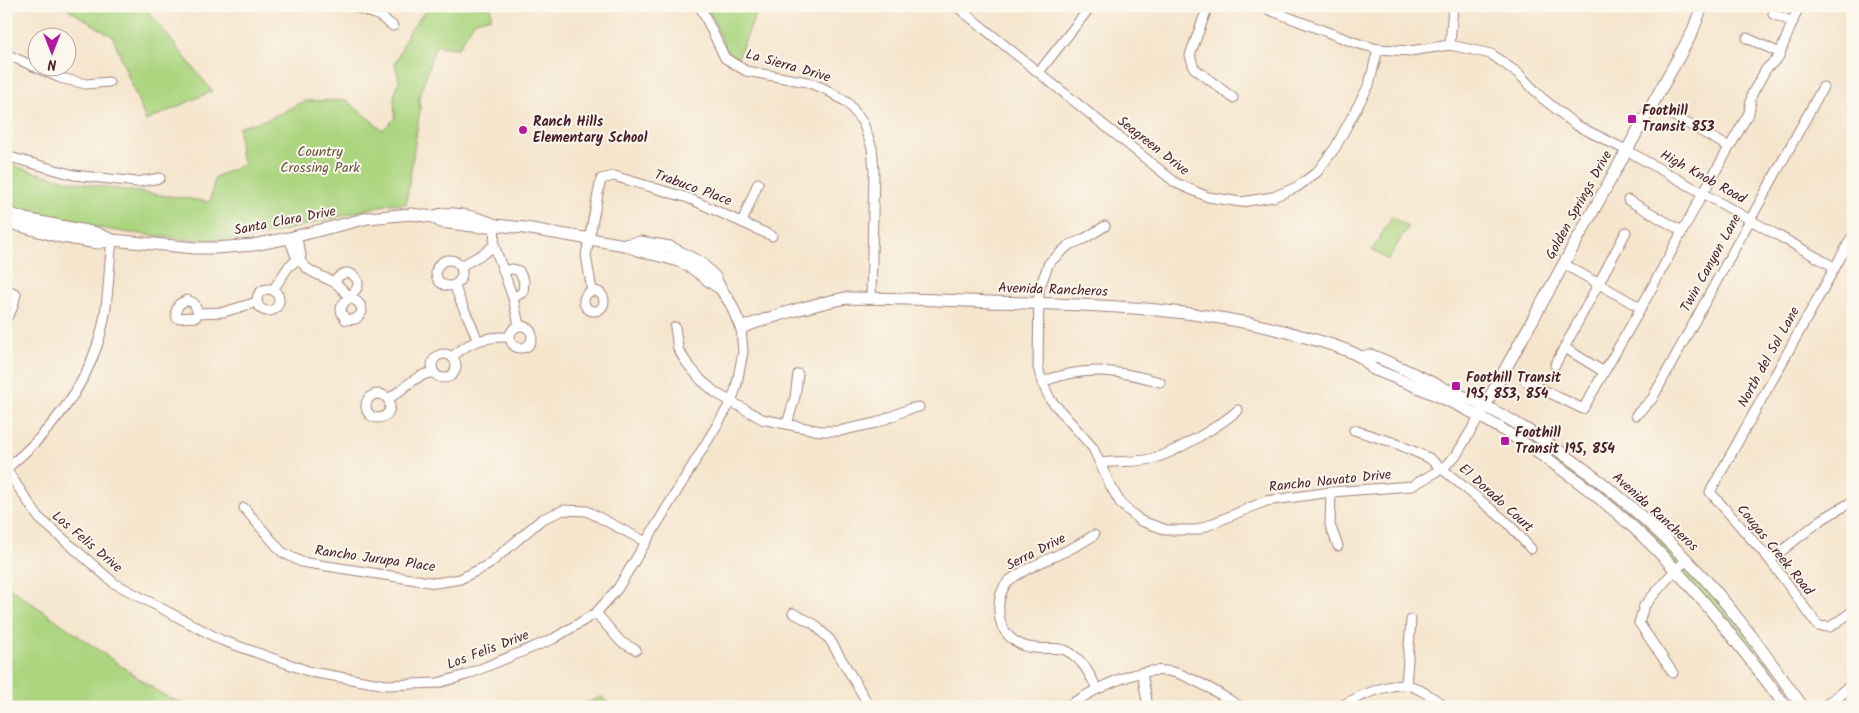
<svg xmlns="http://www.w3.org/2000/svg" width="1859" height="713" font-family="Kalam,sans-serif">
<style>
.green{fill:#acd580;stroke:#7b7a56}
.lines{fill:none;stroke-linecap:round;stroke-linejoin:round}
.minor-casing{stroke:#a0827c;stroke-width:11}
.secondary-casing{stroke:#a0827c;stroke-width:13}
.minor{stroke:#fff;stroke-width:9}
.secondary{stroke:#fff;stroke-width:11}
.poi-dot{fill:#b5179e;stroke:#fbf7ec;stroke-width:2}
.labels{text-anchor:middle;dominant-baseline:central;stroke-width:4;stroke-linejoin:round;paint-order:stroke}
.street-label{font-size:14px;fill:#4a1f2b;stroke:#fbf7ec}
.poi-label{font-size:14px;font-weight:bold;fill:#4a1f2b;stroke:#fbf7ec;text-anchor:start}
.park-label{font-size:14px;fill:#675644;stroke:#fbf7ec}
</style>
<rect width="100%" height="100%" fill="#fbf7ec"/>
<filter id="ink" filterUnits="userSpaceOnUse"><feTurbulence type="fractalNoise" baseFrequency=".02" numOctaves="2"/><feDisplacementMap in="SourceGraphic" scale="10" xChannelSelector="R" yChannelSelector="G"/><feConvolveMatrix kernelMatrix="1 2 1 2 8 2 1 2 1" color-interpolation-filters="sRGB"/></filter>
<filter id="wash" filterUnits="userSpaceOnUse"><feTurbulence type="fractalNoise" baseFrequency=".0096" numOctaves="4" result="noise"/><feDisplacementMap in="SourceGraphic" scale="20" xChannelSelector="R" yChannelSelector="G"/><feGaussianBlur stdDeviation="1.12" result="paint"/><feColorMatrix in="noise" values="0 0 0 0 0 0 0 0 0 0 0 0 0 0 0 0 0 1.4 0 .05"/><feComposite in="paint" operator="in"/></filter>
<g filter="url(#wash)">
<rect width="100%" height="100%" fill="#f5e5cd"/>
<g class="green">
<path d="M63,6H144L212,91L146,121L113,37Z"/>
<path d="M432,6H491V17L475,21L458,48L435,46L419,98L420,108L406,204H389L250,239L222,240H192L123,232L59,221L6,207V163C72,187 141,191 210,202L215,177L245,164L240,155L239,127L269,119L304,101L346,100L383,130L395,118L394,97L399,80L395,64L408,33L422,15Z"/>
<path d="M707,6H759L737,60L726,50Z"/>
<path d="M1392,217L1408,227L1388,260L1372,250Z"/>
<path d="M1485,409L1530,435L1612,493L1684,559L1675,568L1606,504L1481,415Z"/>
<path d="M1687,563L1766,658L1795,707H1791L1677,571Z"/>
<path d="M6,585L161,694L191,707H6Z"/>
<path d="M602,697L612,707H573Z"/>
</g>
</g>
<g filter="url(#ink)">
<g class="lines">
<defs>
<g id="minor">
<path d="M353,6L378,15L393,26"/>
<path d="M700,6L725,58L746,71L807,82L825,89L848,103L863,123L872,148L874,170L871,298"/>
<path d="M956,6L1176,183L1208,197L1241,202L1273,197L1297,187L1317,172L1335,148L1369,85L1378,49"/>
<path d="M1208,6L1190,55L1194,68L1233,98"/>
<path d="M1259,6L1356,43L1378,49L1410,51L1450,45L1491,54L1519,74L1542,98L1576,125L1626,150L1834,267"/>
<path d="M1773,14L1793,22"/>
<path d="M1747,38L1780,53"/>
<path d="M1450,45L1453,6"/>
<path d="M6,54L60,78L86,84L109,82"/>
<path d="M1039,72L1091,6"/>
<path d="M1674,116L1729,147"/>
<path d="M6,156L74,175L137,182L160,178"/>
<path d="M1628,200L1682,231"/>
<path d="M742,222L758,183"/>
<path d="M495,225L494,245L513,298L519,325"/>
<path d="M1105,226L1084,239L1069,245L1049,263L1039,289L1038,367L1042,382L1050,399L1093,448L1110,485L1121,504L1141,521L1167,530H1197L1266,501L1331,492L1412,486L1443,468L1457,454L1479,417"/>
<path d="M1853,235L1710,492L1770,560L1818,626L1830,627L1853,611"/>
<path d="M296,236L301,255L300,259"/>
<path d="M289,238L296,257C301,260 302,265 307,268C315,275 327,278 335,283C341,287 345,293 350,297C357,302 361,302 362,312L356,319L346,320C344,317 341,314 341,309C341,299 368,289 354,276C351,273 346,272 343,274C339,275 337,279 334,282"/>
<circle cx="449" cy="273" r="13"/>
<path d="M1564,264L1641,308"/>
<path d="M461,266L486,252L494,245"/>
<path d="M504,270L513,269L519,271L524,281L523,292L513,298"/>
<path d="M455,285C459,305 472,320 477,340"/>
<path d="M6,289L16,294L12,309L6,319"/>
<circle cx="268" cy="300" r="11"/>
<path d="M273,290L289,266L299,259"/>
<circle cx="594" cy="301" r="10"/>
<path d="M592,291L586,255L601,179L614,176L688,198L772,236"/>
<path d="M198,313L194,303L187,300L179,304L176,311L177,318L196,317L198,313L224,312L257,302"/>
<circle cx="521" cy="337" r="11"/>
<path d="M675,327L678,349L686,362L701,380L716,393L762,419L820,431H839L876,423L909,409L919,407"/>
<path d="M1565,348L1604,372"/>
<circle cx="444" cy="366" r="12"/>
<path d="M452,357C469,341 487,336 510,337"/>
<path d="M1555,365L1626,232"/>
<path d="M1525,381L1583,409L1641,308L1703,193L1749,113L1752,94L1766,69L1778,58L1799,6"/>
<path d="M1042,382C1084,365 1118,370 1160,382"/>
<circle cx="378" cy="406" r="12"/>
<path d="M388,399C405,389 414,375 434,372"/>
<path d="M1636,415L1652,399L1823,87"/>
<path d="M787,424L795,397L798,374"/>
<path d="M1354,430L1395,443L1429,458L1509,524L1531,549"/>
<path d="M1101,463C1117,460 1134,463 1151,459C1173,454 1221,425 1238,410"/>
<path d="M6,469L39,518L114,583L221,640L311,672L386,685L438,683L466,675L553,639L596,613L618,588L731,402L736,388L743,352L741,328"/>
<path d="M6,469C46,436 82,393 98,343C109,310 108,274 112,240"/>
<path d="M1331,492L1330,525L1338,546"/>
<path d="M244,508L282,552L301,562L436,583L460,579L488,565L542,519L564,510L587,511L646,542"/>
<path d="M1094,535C1068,554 1033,562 1010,580C1001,587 998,601 999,612C1000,633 1015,646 1035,648C1049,650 1060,645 1072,654C1084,662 1090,676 1097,688"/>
<path d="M1770,560L1821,520L1853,501"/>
<path d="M596,613L621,642L636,650"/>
<path d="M793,613L814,624L830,640L870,707"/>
<path d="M1142,673L1148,707"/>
<path d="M1673,673L1639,623L1644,606L1675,570L1687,560"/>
<path d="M1406,685L1411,620"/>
<path d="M1066,707C1095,689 1143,662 1177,673C1200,681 1221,695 1241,707"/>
<path d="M1338,707C1357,698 1383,684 1405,685C1415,685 1437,700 1446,707"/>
</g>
<g id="secondary">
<path d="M6,212L25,219L96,233L112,240"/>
<path d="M433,217C448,209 481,218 495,225"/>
<path d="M6,222L57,236L97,243L112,240L195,248H216L253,245L289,238L368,218L411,214L433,217L441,222L481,227L495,225L525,228L625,245C643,254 663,255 681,262C696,268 706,281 720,288"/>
<path d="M625,245L640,242L670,247L701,263L715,277L720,288L731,304L741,328C775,315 810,305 846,298C894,298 942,300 990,302C1097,305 1206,307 1309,338C1323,342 1351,350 1362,358C1366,361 1370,365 1373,369C1421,388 1470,408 1513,436C1555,463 1597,494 1634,528C1691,581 1739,644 1786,707"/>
<path d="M1361,357L1371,355C1396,365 1419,376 1443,388C1457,394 1471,399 1485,406C1565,447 1643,512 1704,578C1740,618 1771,663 1803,707"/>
<path d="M1482,411L1692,33L1702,6"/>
<path d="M1825,707L1853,684"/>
<path d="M1847,707L1853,702"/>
</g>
</defs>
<use href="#minor" class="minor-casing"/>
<use href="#secondary" class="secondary-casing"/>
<use href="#minor" class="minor"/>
<use href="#secondary" class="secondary"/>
</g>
</g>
<g class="poi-dot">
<rect x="1627" y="114" width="10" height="10" rx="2.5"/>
<circle cx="523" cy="130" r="5"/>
<rect x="1451" y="381" width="10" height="10" rx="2.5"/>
<rect x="1500" y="436" width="10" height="10" rx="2.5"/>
</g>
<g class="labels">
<g class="street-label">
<text transform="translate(788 66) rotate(16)">La Sierra Drive</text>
<text transform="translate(1153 146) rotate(38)">Seagreen Drive</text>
<text transform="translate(1703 177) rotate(29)">High Knob Road</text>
<text transform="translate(693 188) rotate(20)">Trabuco Place</text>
<text transform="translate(1579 205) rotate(-61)">Golden Springs Drive</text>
<text transform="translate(285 221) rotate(-11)">Santa Clara Drive</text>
<text transform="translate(1711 263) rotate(-61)">Twin Canyon Lane</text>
<text transform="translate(1053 290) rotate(2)">Avenida Rancheros</text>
<text transform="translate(1769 357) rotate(-61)">North del Sol Lane</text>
<text transform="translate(1330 481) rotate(-6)">Rancho Navato Drive</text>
<text transform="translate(1496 498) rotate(42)">El Dorado Court</text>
<text transform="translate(1655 512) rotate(42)">Avenida Rancheros</text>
<text transform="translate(87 542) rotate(40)">Los Felis Drive</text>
<text transform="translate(1775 550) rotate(51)">Cougas Creek Road</text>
<text transform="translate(1036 552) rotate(-27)">Serra Drive</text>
<text transform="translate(375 559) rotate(8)">Rancho Jurupa Place</text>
<text transform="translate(488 650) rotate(-21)">Los Felis Drive</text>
</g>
<g class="poi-label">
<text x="1642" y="111">Foothill<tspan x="1642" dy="16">Transit 853</tspan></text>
<text x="533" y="122">Ranch Hills<tspan x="533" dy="16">Elementary School</tspan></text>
<text x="1466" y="378">Foothill Transit<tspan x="1466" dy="16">195, 853, 854</tspan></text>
<text x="1515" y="433">Foothill<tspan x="1515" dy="16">Transit 195, 854</tspan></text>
</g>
<g class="park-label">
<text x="320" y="152">Country<tspan x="320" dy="16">Crossing Park</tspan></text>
</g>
</g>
<rect width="1859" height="713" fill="none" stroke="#fbf7ec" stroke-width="25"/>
<g transform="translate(52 52) rotate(180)"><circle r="24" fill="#fbf7ec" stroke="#b4a19f"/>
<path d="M0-4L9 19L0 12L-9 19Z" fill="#b5179e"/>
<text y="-8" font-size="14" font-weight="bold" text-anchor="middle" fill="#4a1f2b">N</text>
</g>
</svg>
